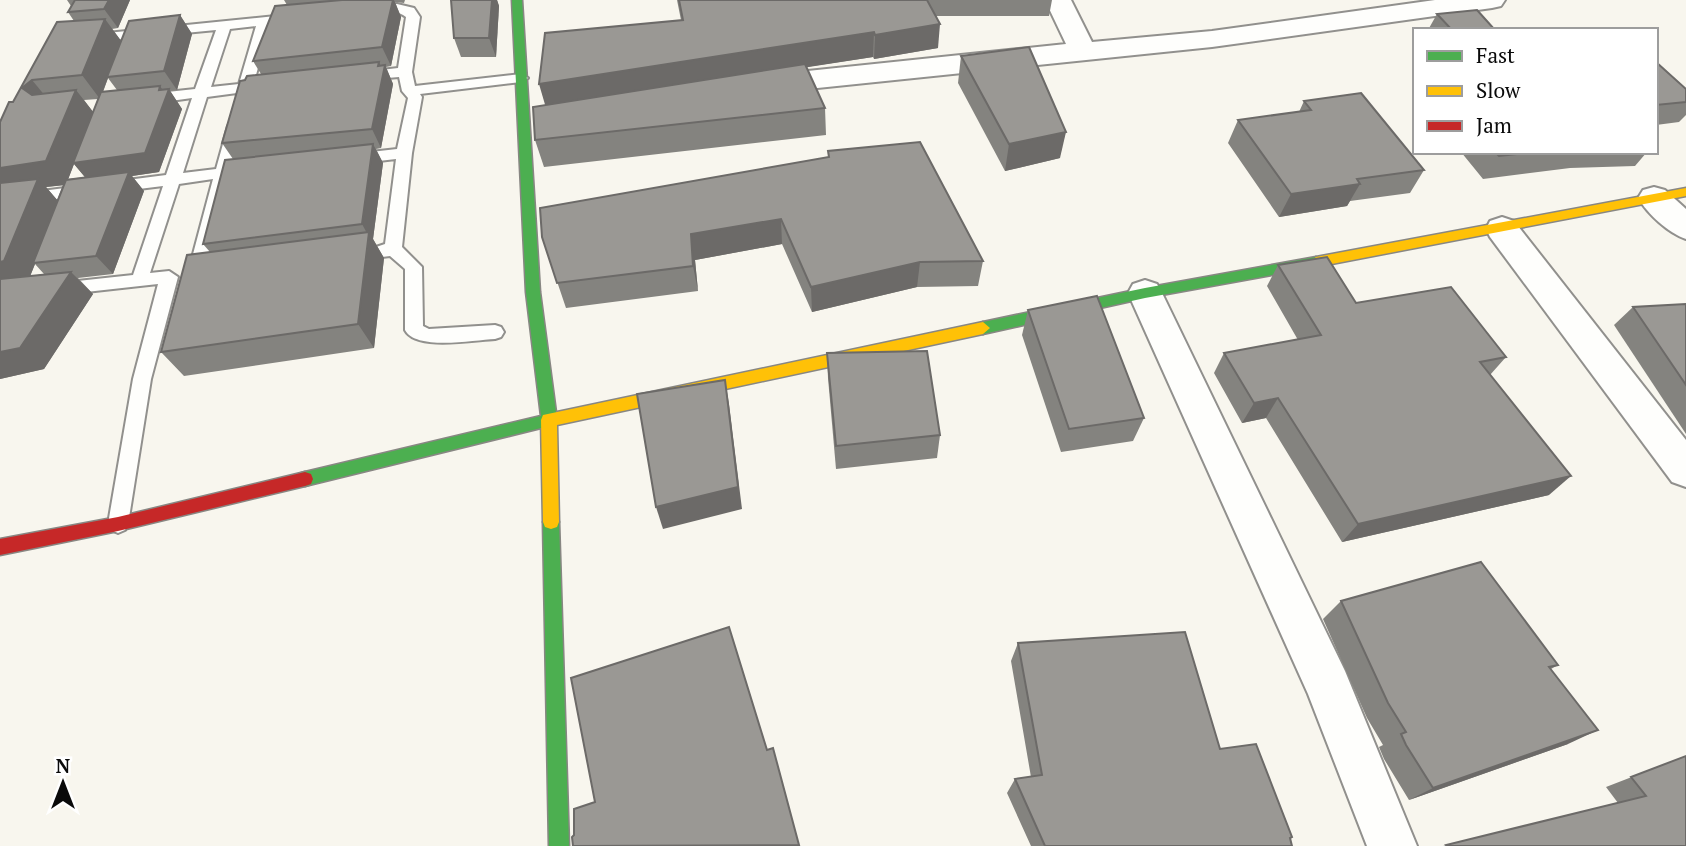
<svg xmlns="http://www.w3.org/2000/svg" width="1686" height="846" font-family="'PT Serif',serif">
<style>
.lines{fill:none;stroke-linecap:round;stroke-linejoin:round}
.lane-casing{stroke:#91908d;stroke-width:4}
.street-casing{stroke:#91908d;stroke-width:4}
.fast-casing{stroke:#888783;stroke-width:3}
.slow-casing{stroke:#888783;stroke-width:3}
.jam-casing{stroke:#888783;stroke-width:3}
.lane{fill:#fefefc;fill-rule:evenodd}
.street{fill:#fefefc;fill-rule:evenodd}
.fast{fill:#4caf50;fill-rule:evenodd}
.slow{fill:#ffc107;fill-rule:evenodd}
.jam{fill:#c62828;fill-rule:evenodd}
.wall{fill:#84837f;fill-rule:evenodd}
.shaded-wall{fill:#6c6a68}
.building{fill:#9a9894;stroke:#6c6a68;stroke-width:2}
</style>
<rect width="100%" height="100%" fill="#f8f6ee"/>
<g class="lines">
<defs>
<g id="lane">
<path d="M397,4L414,8L420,17L412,72L415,86L521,74L528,78L521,82L420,94L422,97L412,153L402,247L422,267L423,326L429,329L495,325L501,327L504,332L501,337L495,339C474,340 416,351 405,330V269L390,256L382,257L374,251L376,247L385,244L396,159L353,164L345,159L353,154L397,149L408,98L402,91L399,77L364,80L357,76L364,72L398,68L406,17C395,7 379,19 367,10L374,6Z"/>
<path d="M295,14L300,15V21L270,25L254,82L266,83L268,86L266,89L252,92L248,100H238L237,93L207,97L183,173L216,169L228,126L235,121L242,126L232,167L246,165L254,170L252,174L230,177L206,273L197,279L188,273L213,179L179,184L150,273L169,271L178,277L151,379L128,524L125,530L118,533L111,530L108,524L133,379L158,284L59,295L53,294L50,289L53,284L59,283L133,275L163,186L26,203L18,198L26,193L166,175L192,98L149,104L142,99L149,94L195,89L216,30L92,42L85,38L87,35ZM256,26L239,84L211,87L230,29Z"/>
</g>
<g id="street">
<path d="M1045,0H1071L1092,42L1212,31L1435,0H1505L1501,6L1492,8L1212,47L759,94L749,91L745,85L749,79L759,76L1066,44Z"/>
<path d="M1654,187L1665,190L1686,209V239C1668,233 1648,214 1638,198L1643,190Z"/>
<path d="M1502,217L1514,221L1686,440V487L1672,482L1490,237L1486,229L1490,221Z"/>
<path d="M1145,280L1157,284L1162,293L1345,671L1417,846H1367L1308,694L1128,293L1133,284Z"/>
</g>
<g id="fast">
<path d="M512,0H522L540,292L557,420L555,425L549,426L305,486L299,484L297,479L299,474L305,472L541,416L526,292Z"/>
<path d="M1316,257L1323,262L1321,266L1145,298L983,334L976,328L983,322L1145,288Z"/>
<path d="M551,515L557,517L559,522L569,846H549L543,522L545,517Z"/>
</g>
<g id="slow">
<path d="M1686,188V196L1316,267L1309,262L1316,257Z"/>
<path d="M983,322L990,328L983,334L557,425L559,522L557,527L551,529L545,527L543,522L541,420L543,415Z"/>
</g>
<path id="jam" d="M305,472L311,474L313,479L311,484L305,486L118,531L0,555V539L118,517Z"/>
</defs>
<use href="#lane" class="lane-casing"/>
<use href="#street" class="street-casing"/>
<use href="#fast" class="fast-casing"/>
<use href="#slow" class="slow-casing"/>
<use href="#jam" class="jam-casing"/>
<use href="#lane" class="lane"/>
<use href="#street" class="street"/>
<use href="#fast" class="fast"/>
<use href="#slow" class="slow"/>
<use href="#jam" class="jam"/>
</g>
<g class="wall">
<path d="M67,0H130L118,28L112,29L121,41L180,15L192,34L177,90L170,91L182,109L159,172L132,176L144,191L113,274L78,278L93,294L44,369L0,379V122L74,21L68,12L71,6ZM108,78L117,90L103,92ZM98,99L93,112L84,100ZM74,164L85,177L68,179ZM63,185L57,200L46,187ZM35,264L44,274L30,276Z"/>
<path d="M284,0H405L404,3L395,2L401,17L391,66L386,67L393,84L381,148L376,149L383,163L373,239L384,258L374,348L184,376L161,352L210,252L203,244L233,159L222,143L245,80L261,74L253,61L287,5Z"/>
<path d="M451,0H497L499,6L496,57H461L454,38Z"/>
<path d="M677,0H1052L1049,16H935L938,48L874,59L873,57L806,67L825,108L826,135L544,167L535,140L545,105L681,20Z"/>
<path d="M1437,14L1495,30H1428Z"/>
<path d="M961,56L1060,158L1005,171L958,83Z"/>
<path d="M1656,62L1686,102V115L1679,122L1656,125Z"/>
<path d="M1304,101L1424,170L1410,193L1350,201L1347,206L1279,217L1228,143L1238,120L1299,112Z"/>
<path d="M828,151L983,261L978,286L917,287L812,312L782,244L695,260L698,291L566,308L542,237L828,157Z"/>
<path d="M1461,152H1647L1635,166L1570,168L1483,179Z"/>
<path d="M1278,265L1356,303L1506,357L1490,375L1549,495L1342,542L1266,418L1242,423L1214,373L1224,353L1298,340L1267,286Z"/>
<path d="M1686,304V434L1614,325L1633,307Z"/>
<path d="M1028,310L1144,418L1133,441L1061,452L1022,335Z"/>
<path d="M827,353L940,435L937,458L836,469L828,378Z"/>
<path d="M1341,601L1558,665L1551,669L1568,744L1409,800L1384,759L1379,747L1383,745L1367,718L1323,619Z"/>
<path d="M1018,643L1220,749L1292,846H1031L1007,793L1015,779L1031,777L1011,661Z"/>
<path d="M1686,756V846H1443L1618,803L1606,787Z"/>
</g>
<g class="shaded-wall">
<path d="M109,0H130L118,28L104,9Z"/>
<path d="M393,0H394L401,17L391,66L382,47Z"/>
<path d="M492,0H497L499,6L496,57L489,38Z"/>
<path d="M180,15L192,34L177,90L164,71Z"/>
<path d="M105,19L122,42L107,77L108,78L100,99L82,75Z"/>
<path d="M940,24L938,48L874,59L875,35Z"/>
<path d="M874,32L873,57L546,108L539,84Z"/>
<path d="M379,62L383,72L385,65L393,84L381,148L372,129Z"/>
<path d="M32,80L51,103L41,111L22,88Z"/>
<path d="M160,86L166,95L169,89L182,109L159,172L132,176L144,191L113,274L96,256L89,182L74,164L66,185L46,187L59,202L33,263L35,264L27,284L0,288V168L76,90L94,113L159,90Z"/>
<path d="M1066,132L1060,158L1005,171L1009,144Z"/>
<path d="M373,144L383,163L373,239L384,258L374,348L358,324L369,237L362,224Z"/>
<path d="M1360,184L1347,206L1279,217L1291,194Z"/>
<path d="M781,219L782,244L695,260L698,291L693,266L691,234Z"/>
<path d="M920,262L917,287L812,312L811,287Z"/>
<path d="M71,272L93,294L44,369L0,379V352Z"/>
<path d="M725,380L729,404L742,509L663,529L656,507Z"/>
<path d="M1278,398L1266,418L1242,423L1254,403Z"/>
<path d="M1571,476L1549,495L1342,542L1358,524Z"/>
<path d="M1598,730L1568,744L1409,800L1433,788Z"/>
</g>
<g class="building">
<path d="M75,0H109L104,9L68,12Z"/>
<path d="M342,0H393L382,47L253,61L275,6Z"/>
<path d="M451,0H492L489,38H454Z"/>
<path d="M679,0H927L940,24L875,35L874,32L539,84L545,33L683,20Z"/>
<path d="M1477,10L1495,30H1452L1437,14Z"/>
<path d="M180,15L164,71L107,77L129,21Z"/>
<path d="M105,19L82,75L32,80L22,88L32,95L76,90L46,161L0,168V122L9,102H13L57,22Z"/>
<path d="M1029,47L1066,132L1009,144L961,56Z"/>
<path d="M379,62L378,66L385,65L372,129L222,143L240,81L245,80L247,76Z"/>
<path d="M1656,62L1686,89V102L1656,105Z"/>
<path d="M805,64L825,108L535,140L533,107Z"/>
<path d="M160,86L159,90L169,89L145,153L73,163L101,92Z"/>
<path d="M1361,93L1424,170L1357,179L1360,184L1291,194L1238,120L1311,110L1304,101Z"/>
<path d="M920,142L983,261L920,262L811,287L781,219L691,234L693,266L557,283L542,237L540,208L829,157L828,151Z"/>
<path d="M373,144L362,224L203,244L225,160Z"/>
<path d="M1495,152H1534L1499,156Z"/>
<path d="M129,172L96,256L33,263L66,180Z"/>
<path d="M38,179L4,261L0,262V183Z"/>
<path d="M369,232L358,324L161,352L187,255Z"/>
<path d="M1327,257L1356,303L1451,287L1506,357L1480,362L1571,476L1358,524L1278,398L1254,403L1224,353L1321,335L1278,265Z"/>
<path d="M71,272L20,348L0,352V279Z"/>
<path d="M1097,296L1144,418L1069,429L1028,310Z"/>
<path d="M1686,304V385L1633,307Z"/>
<path d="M927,351L940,435L836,446L827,353Z"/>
<path d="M725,380L738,487L656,507L637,394Z"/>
<path d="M1481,562L1558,665L1549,667L1598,730L1433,788L1406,745L1401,734L1406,732L1388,703L1341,601Z"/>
<path d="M729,627L767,750L773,748L799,845L573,846L572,837L574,835V809L595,802L571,678Z"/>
<path d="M1185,632L1220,749L1256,744L1292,837L1290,838L1292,846H1045L1015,779L1042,775L1018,643Z"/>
<path d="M1686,756V846H1447L1446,845L1646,796L1631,777Z"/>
</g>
<rect x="1413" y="28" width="245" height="126" fill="#ffffff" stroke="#9d9d9d" stroke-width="2"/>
<rect x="1427" y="51" width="35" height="10" fill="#4caf50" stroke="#9d9d9d" stroke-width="2"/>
<text x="1476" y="63" font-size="21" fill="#0a0a0a">Fast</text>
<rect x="1427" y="86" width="35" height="10" fill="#ffc107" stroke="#9d9d9d" stroke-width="2"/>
<text x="1476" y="98" font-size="21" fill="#0a0a0a">Slow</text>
<rect x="1427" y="121" width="35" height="10" fill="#c62828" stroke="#9d9d9d" stroke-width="2"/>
<text x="1476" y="133" font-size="21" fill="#0a0a0a">Jam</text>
<g transform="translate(63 783)" stroke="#ffffff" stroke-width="5" paint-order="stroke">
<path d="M0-5L12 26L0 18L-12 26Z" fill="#0a0a0a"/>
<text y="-10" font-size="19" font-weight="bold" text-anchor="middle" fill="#0a0a0a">N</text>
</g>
</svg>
